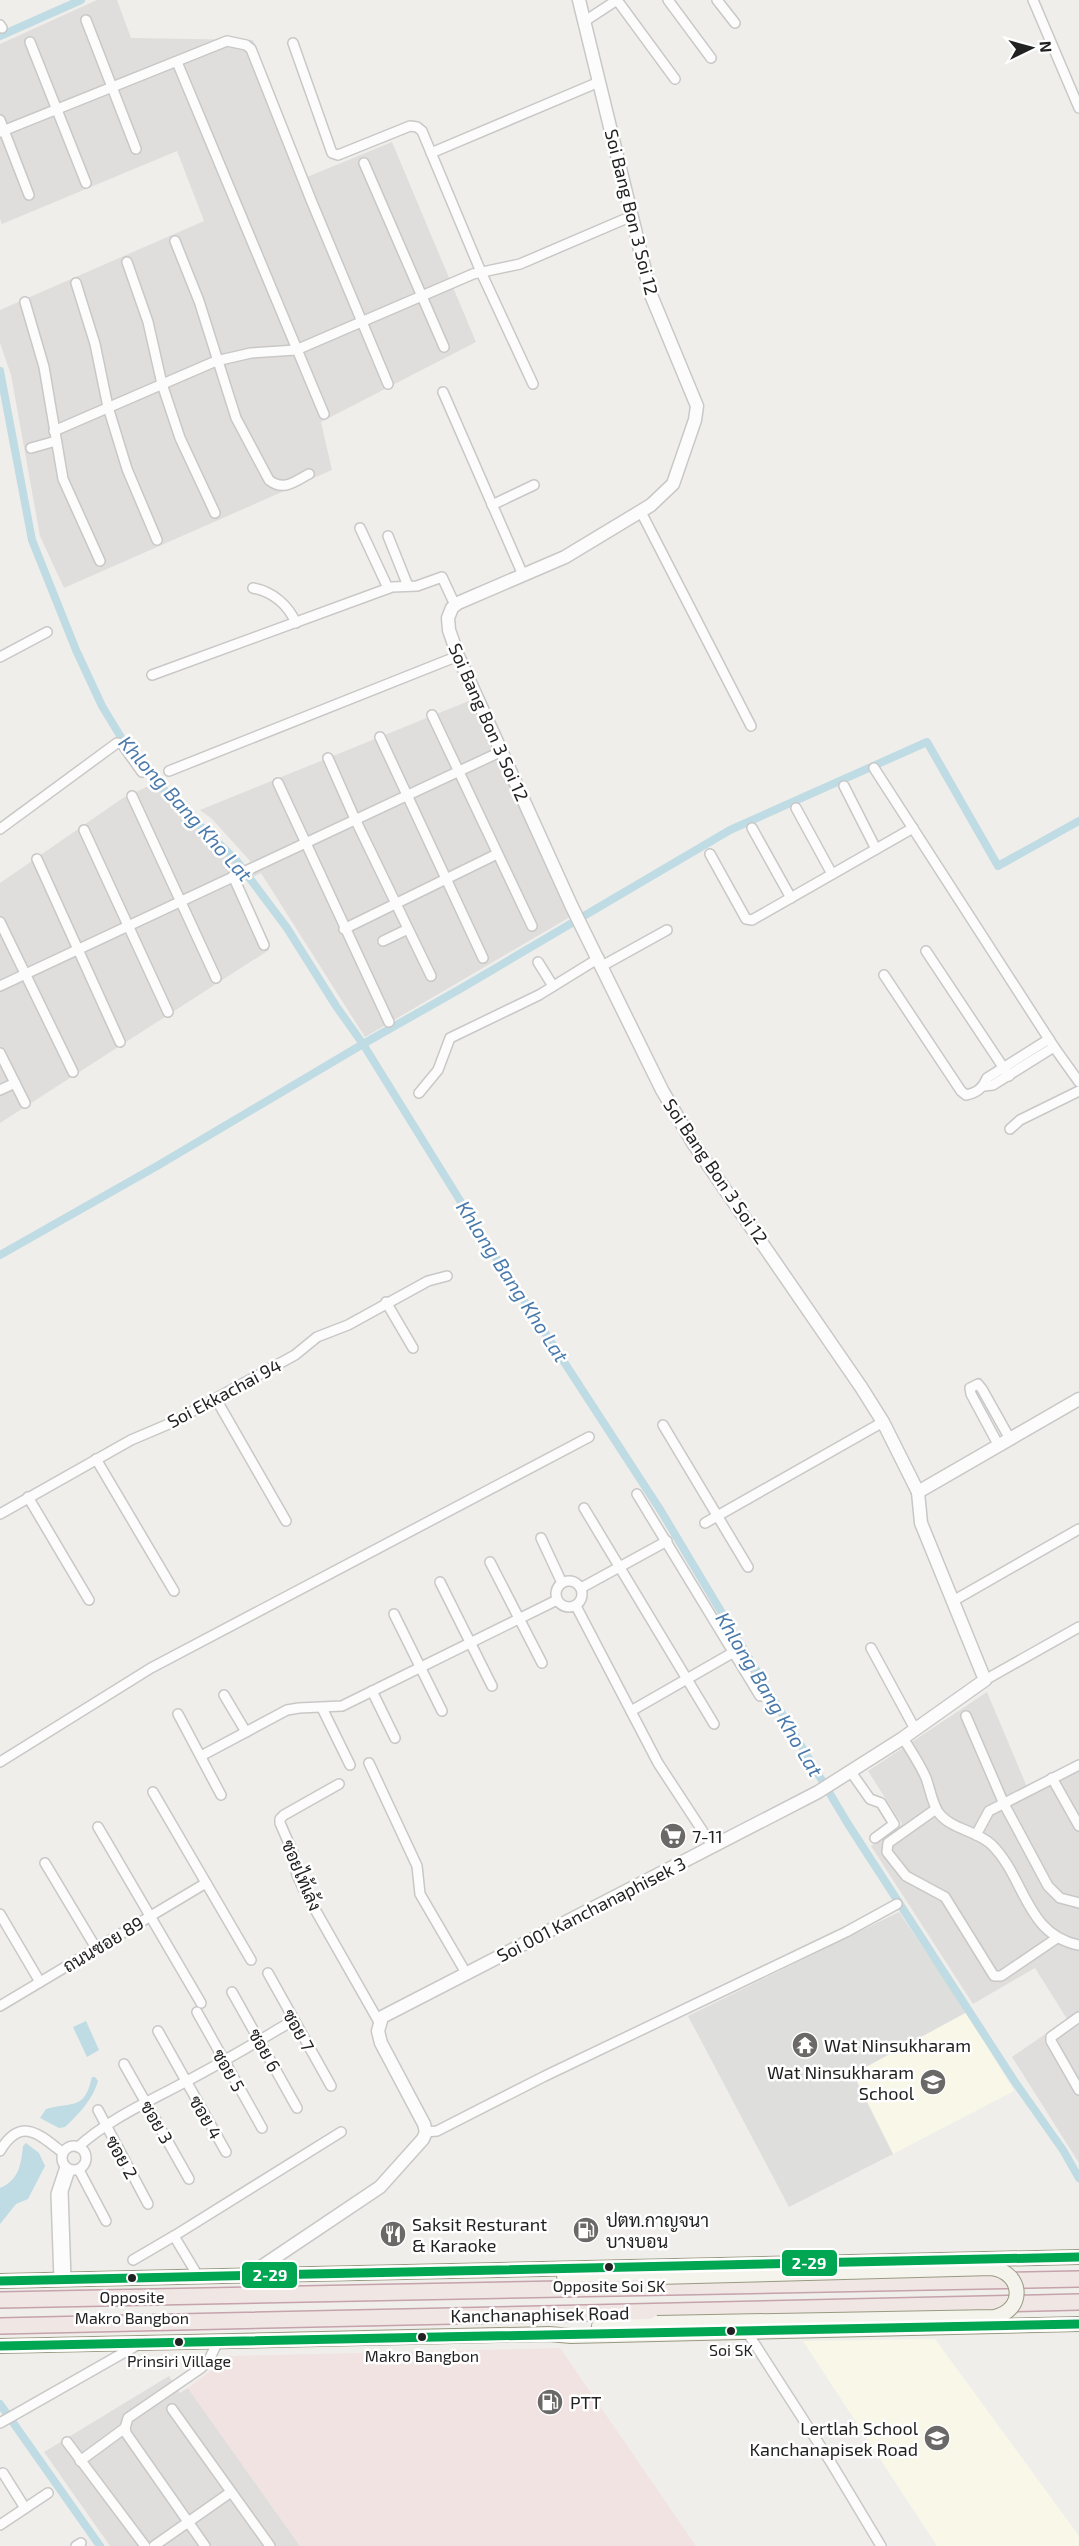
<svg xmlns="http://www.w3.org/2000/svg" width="1079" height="2546" font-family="'Exo 2',Sarabun,sans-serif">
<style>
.residential{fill:#dfdedc}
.commercial{fill:#f1e3e1}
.education{fill:#f8f7e8}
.religious{fill:#dededc}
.water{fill:#bfdbe3}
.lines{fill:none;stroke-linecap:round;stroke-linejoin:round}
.canal{stroke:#bfdbe3;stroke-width:8}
.minor-casing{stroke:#c9c8c7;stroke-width:12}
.tertiary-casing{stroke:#c9c8c7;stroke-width:15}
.secondary-casing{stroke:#999a82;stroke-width:16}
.trunk-casing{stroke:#c5a2ac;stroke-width:18}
.minor{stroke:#fdfcfc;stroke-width:9}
.tertiary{stroke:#fdfcfc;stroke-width:12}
.secondary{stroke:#f4f4ed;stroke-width:14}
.trunk{stroke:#f0e6e4;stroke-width:15}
.secondary-bridge-casing{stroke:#999a82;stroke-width:16;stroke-linecap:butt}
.secondary-bridge{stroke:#f4f4ed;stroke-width:14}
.bus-1-casing{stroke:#fff;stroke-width:14}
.bus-1{stroke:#00a651;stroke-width:9}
.bus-dot{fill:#222;stroke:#fff;stroke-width:2}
.labels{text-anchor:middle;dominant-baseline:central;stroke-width:5;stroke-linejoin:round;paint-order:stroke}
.bus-label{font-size:16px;fill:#222;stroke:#fff}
.street-label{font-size:18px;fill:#222;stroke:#fff}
.poi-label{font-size:18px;fill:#222;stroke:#fff;text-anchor:start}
.water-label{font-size:20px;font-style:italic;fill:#4a7aab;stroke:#fff}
.line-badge{stroke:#fff;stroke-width:2}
.badge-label{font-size:16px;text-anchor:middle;font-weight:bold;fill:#fff}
</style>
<rect width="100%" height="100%" fill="#f0eeeb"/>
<g class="residential">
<path d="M97,0H117L131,38L253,40L307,177L392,142L476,342L321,422L332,470L64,588L40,536L11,375L0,343V310L204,221L177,151L2,224L0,219V44Z"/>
<path d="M471,700L570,917L365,1037L261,873L239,884L269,950L0,1123V883L123,798L155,783L241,868L251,862L212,819L200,810Z"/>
<path d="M987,1692L1027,1787L1079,1760V2163L1012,2057L1067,2019L1035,1968L973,2004L871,1846L902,1824L868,1771Z"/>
<path d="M169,2376L180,2393L188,2388L300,2546H110L44,2452Z"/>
</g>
<path class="commercial" d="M560,2348L696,2546H300L188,2388L230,2356Z"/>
<g class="education">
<path d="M967,2012L1014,2091L893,2154L853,2074Z"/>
<path d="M935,2339L1079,2536V2546H937L803,2341Z"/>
</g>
<path class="religious" d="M899,1912L967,2012L853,2074L893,2154L789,2207L688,2016Z"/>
<g class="water">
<path d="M86,2021L99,2050L87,2057L73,2027Z"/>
<path d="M92,2077H95L98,2081C93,2099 79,2114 65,2127L59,2128L40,2118L46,2109C74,2101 84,2111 92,2077Z"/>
<path d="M26,2143L39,2153L45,2166L28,2199L16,2204L0,2224V2188C19,2180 21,2165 23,2146Z"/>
</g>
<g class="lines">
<g class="canal">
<path d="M0,36L81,0"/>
<path d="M0,371L32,540L76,650L102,706L127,747"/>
<path d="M136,757L174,801L236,860L287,928L336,1006L363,1044L482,1236L661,1511L848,1824L1015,2082L1063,2150L1079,2178"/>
<path d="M0,1255L157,1166L363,1044L460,989L730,830L927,742L998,866L1079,821"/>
<path d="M0,2404L100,2546"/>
</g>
<defs>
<g id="minor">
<path d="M668,0L711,58"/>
<path d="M717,0L735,23"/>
<path d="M1033,0L1079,108"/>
<path d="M86,20L136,149"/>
<path d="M585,21L617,0L675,79"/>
<path d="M0,25L2,28"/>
<path d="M30,42L86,183"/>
<path d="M293,43L332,153L338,155L410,126L417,127L422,131L481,272L533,384"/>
<path d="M177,62L324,414"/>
<path d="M0,120L29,195"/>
<path d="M0,132L227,41L246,45L251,49L311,200L388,384"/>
<path d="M431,153L599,82"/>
<path d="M364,163L444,347"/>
<path d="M175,241L199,301L236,418L269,480C284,492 295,481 309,474"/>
<path d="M127,262L148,322L162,384L180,438L215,513"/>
<path d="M76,283L95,344L108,407L127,469L157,540"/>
<path d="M25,302L44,367L63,479L100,561"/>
<path d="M443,392L523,575"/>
<path d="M54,431L216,361L251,353L296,350L473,274L520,264L632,216"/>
<path d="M31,448L56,441"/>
<path d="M492,505L534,485"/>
<path d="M641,512L751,726"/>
<path d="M360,528L388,588"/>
<path d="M388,536L408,586"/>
<path d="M253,588C273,592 288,605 296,623"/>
<path d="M0,657L47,632"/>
<path d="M152,675L392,587L417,586L442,577L455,605"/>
<path d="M432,715L532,926"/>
<path d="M380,737L483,958"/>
<path d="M328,758L355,819L431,976"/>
<path d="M874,768L1054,1047L1079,1082"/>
<path d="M169,771L458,656"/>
<path d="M278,783L389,1022"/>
<path d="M844,786L876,849"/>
<path d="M132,796L216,978"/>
<path d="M796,808L832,874"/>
<path d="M752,828L791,898"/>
<path d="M0,829L117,743L122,744L142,772"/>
<path d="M84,830L168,1012"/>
<path d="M710,854L746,919L752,920L913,828"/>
<path d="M37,859L120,1042"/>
<path d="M233,876L264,945"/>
<path d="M0,922L73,1072"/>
<path d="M344,929L497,854"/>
<path d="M383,941L408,929"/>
<path d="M926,951L1009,1076"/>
<path d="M538,962L553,986"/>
<path d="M602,966L667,930"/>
<path d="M884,975L961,1091L966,1095C977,1093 983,1088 987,1078L1049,1039"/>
<path d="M0,986L500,752"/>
<path d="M0,1053L25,1103"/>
<path d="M984,1086L993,1085L1054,1047"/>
<path d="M0,1090L15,1083"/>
<path d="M419,1093L438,1070L450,1038L539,995L599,958"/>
<path d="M1010,1129L1020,1120L1079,1091"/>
<path d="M386,1302L413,1348"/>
<path d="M216,1399L286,1521"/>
<path d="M663,1425L748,1567"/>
<path d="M999,1446L971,1394L970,1388L978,1384L982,1389L1010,1439"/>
<path d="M96,1459L174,1591"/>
<path d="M637,1494L760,1696"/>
<path d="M28,1497L89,1600"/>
<path d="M584,1508L714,1724"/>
<path d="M0,1514L131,1440L171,1423L295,1355L317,1337L348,1325L428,1281L447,1276"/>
<path d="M705,1523L883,1422"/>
<path d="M541,1538L562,1583"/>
<path d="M490,1562L542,1663"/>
<circle cx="569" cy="1594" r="13"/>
<path d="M440,1582L492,1686"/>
<path d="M581,1588L667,1541"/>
<path d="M953,1601L1079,1529"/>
<path d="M576,1606L658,1763L713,1847"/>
<path d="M394,1614L442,1711"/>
<path d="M871,1648L915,1729"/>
<path d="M985,1680L1079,1627"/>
<path d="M372,1691L395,1738"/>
<path d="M224,1695L246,1732"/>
<path d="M322,1708L350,1765"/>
<path d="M631,1711L734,1652"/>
<path d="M178,1714L221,1795"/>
<path d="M966,1716L1004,1804L1048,1886L1060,1898L1079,1903"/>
<path d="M903,1738C911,1751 920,1764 926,1778C930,1789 932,1802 938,1812C951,1830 977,1830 992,1845C1025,1878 1026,1935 1079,1945"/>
<path d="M201,1756L287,1710L299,1708L342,1706L557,1600"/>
<path d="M0,1762L151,1668L589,1437"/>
<path d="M369,1763L417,1866L420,1894L466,1973"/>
<path d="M851,1772L870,1799L881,1803L894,1824L875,1838"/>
<path d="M1052,1778L1079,1826"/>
<path d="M339,1784L284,1815L280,1819V1823L293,1853L297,1875L304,1890L379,2022"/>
<path d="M153,1792L251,1960"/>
<path d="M936,1809L888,1843L887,1852L906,1876L945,1897L994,1976H1001L1057,1938"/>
<path d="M98,1827L201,2003"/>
<path d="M976,1835L989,1811L1079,1765"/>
<path d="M45,1863L96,1948"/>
<path d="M0,1914L40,1982"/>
<path d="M268,1973L331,2086"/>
<path d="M232,1992L297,2108"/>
<path d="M0,2006L206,1883"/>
<path d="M197,2012L262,2128"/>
<path d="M1079,2017L1051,2037V2041L1079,2090"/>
<path d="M158,2031L226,2152"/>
<path d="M124,2064L189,2179"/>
<path d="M98,2110L148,2204"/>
<path d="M426,2132L437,2131L545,2076L846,1932L897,1904"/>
<circle cx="74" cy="2158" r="12"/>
<path d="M78,2147C109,2119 148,2102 185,2082C222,2063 258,2041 294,2020"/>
<path d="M0,2151C21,2116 39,2134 63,2153"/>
<path d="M79,2170L106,2221"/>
<path d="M133,2260L174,2236"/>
<path d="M198,2276L174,2236L341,2132"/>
<path d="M59,2280L56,2194L65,2167"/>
<path d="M66,2280L63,2191L70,2170"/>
<path d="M747,2332L830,2461L881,2546"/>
<path d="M172,2409L270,2546"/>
<path d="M0,2423L139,2344"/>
<path d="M67,2442L145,2546"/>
<path d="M80,2461L125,2428"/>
<path d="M3,2473L25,2508"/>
<path d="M0,2525L48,2493"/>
<path d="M76,2546L81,2543"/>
<path d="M154,2546L231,2492"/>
<path d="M205,2546L126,2433L125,2428L128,2418L201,2368L209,2360L218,2341"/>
</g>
<g id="tertiary">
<path d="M579,0L651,295L697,406L695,420L673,484L651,505L565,557L458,603L452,608L448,618L449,630L458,656L572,907L662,1090L693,1143L861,1387L883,1422L918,1492"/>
<path d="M918,1492L1079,1399"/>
<path d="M249,2275L380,2187L423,2139L426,2132L424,2124L381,2043L378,2031L382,2017L818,1792L903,1738L985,1680L921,1523L918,1492"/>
</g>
<g id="secondary">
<path d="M564,2276L657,2277"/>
<path d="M0,2281L1079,2257"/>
<path d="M599,2326L657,2323"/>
<path d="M0,2346L549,2334L571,2336L1079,2324"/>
</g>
<g id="trunk">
<path d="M0,2300L1079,2279"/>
<path d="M0,2326L1079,2302"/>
</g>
</defs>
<use href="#minor" class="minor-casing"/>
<use href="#tertiary" class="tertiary-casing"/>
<use href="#secondary" class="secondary-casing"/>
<use href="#trunk" class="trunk-casing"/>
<use href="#minor" class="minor"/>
<use href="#tertiary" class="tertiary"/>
<use href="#secondary" class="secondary"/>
<use href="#trunk" class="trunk"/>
<defs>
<path id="secondary-bridge" d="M657,2277L992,2268C1024,2273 1025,2311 994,2317L657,2323"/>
</defs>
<use href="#secondary-bridge" class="secondary-bridge-casing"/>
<use href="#secondary-bridge" class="secondary-bridge"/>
<defs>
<g id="bus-1">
<path d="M0,2281L1079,2257"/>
<path d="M0,2346L1079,2324"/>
</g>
</defs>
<use href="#bus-1" class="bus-1-casing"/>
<use href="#bus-1" class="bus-1"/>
</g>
<defs>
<symbol id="supermarket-disc" viewBox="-11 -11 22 22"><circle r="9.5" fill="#6a6968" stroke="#fff"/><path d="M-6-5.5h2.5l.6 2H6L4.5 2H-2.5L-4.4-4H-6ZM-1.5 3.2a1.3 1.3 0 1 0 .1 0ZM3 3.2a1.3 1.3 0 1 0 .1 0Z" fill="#fff"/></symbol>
<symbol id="temple-disc" viewBox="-11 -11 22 22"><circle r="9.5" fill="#6a6968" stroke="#fff"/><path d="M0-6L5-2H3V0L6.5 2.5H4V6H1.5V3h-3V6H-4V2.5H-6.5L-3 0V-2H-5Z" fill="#fff"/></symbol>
<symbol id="school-disc" viewBox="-11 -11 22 22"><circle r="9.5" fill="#6a6968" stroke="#fff"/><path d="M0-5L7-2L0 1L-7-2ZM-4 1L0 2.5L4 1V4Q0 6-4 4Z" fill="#fff"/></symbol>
<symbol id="fuel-disc" viewBox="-11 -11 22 22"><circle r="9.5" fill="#6a6968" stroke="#fff"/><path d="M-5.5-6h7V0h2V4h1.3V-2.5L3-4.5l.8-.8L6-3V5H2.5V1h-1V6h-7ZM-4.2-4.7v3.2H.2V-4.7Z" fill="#fff"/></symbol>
<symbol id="restaurant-disc" viewBox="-11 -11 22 22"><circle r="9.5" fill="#6a6968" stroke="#fff"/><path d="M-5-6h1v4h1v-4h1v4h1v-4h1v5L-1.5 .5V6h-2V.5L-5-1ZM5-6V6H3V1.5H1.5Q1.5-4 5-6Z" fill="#fff"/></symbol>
</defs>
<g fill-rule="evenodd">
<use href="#supermarket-disc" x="658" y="1821" width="30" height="30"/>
<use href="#temple-disc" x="790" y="2030" width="30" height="30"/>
<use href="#school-disc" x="918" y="2067" width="30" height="30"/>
<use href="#fuel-disc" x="571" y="2215" width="30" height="30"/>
<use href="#restaurant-disc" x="378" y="2219" width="30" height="30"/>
<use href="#fuel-disc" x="535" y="2387" width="30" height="30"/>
<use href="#school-disc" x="922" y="2423" width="30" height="30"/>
</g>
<g class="bus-dot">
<circle cx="609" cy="2267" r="5"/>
<circle cx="132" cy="2278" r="5"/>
<circle cx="731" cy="2331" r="5"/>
<circle cx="422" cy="2337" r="5"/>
<circle cx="179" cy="2342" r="5"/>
</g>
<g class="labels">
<g class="bus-label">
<text x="609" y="2285">Opposite Soi SK</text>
<text x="132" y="2296">Opposite<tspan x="132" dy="21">Makro Bangbon</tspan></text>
<text x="731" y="2349">Soi SK</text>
<text x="422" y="2355">Makro Bangbon</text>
<text x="179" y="2360">Prinsiri Village</text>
</g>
<g class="street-label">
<text transform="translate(632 212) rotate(76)">Soi Bang Bon 3 Soi 12</text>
<text transform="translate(489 722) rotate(66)">Soi Bang Bon 3 Soi 12</text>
<text transform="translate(716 1171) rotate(56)">Soi Bang Bon 3 Soi 12</text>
<text transform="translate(224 1393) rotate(-28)">Soi Ekkachai 94</text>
<text transform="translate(302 1875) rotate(67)">ซอยไท้เล้ง</text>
<text transform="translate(591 1909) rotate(-27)">Soi 001 Kanchanaphisek 3</text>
<text transform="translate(103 1944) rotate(-31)">ถนนซอย 89</text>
<text transform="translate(299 2030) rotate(61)">ซอย 7</text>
<text transform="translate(265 2050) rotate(61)">ซอย 6</text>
<text transform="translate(229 2070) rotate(60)">ซอย 5</text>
<text transform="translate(206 2117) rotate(60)">ซอย 4</text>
<text transform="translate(157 2122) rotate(60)">ซอย 3</text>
<text transform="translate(122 2157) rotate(61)">ซอย 2</text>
<text transform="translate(540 2314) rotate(-1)">Kanchanaphisek Road</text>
</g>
<g class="poi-label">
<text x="692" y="1836">7-11</text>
<text x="824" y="2045">Wat Ninsukharam</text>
<text x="914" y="2072" text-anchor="end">Wat Ninsukharam<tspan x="914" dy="21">School</tspan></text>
<text x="606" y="2220">ปตท.กาญจนา<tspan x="606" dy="21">บางบอน</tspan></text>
<text x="412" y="2224">Saksit Resturant<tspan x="412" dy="21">&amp; Karaoke</tspan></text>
<text x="570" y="2402">PTT</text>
<text x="918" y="2428" text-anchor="end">Lertlah School<tspan x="918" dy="21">Kanchanapisek Road</tspan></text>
</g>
<g class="water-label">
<text transform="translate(186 808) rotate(48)">Khlong Bang Kho Lat</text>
<text transform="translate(513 1281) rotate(57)">Khlong Bang Kho Lat</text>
<text transform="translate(770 1694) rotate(59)">Khlong Bang Kho Lat</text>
</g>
</g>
<g class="line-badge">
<rect x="781" y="2249" width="57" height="28" rx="6" fill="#00a651"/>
<rect x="241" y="2261" width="57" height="28" rx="6" fill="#00a651"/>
</g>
<g class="badge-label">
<text x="809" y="2269">2-29</text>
<text x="270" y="2281">2-29</text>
</g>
<g transform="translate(1031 48) rotate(85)" stroke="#ffffff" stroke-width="4.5" paint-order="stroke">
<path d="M0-4.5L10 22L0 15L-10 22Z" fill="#222222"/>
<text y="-9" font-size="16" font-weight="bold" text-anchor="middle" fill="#222222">N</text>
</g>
</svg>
